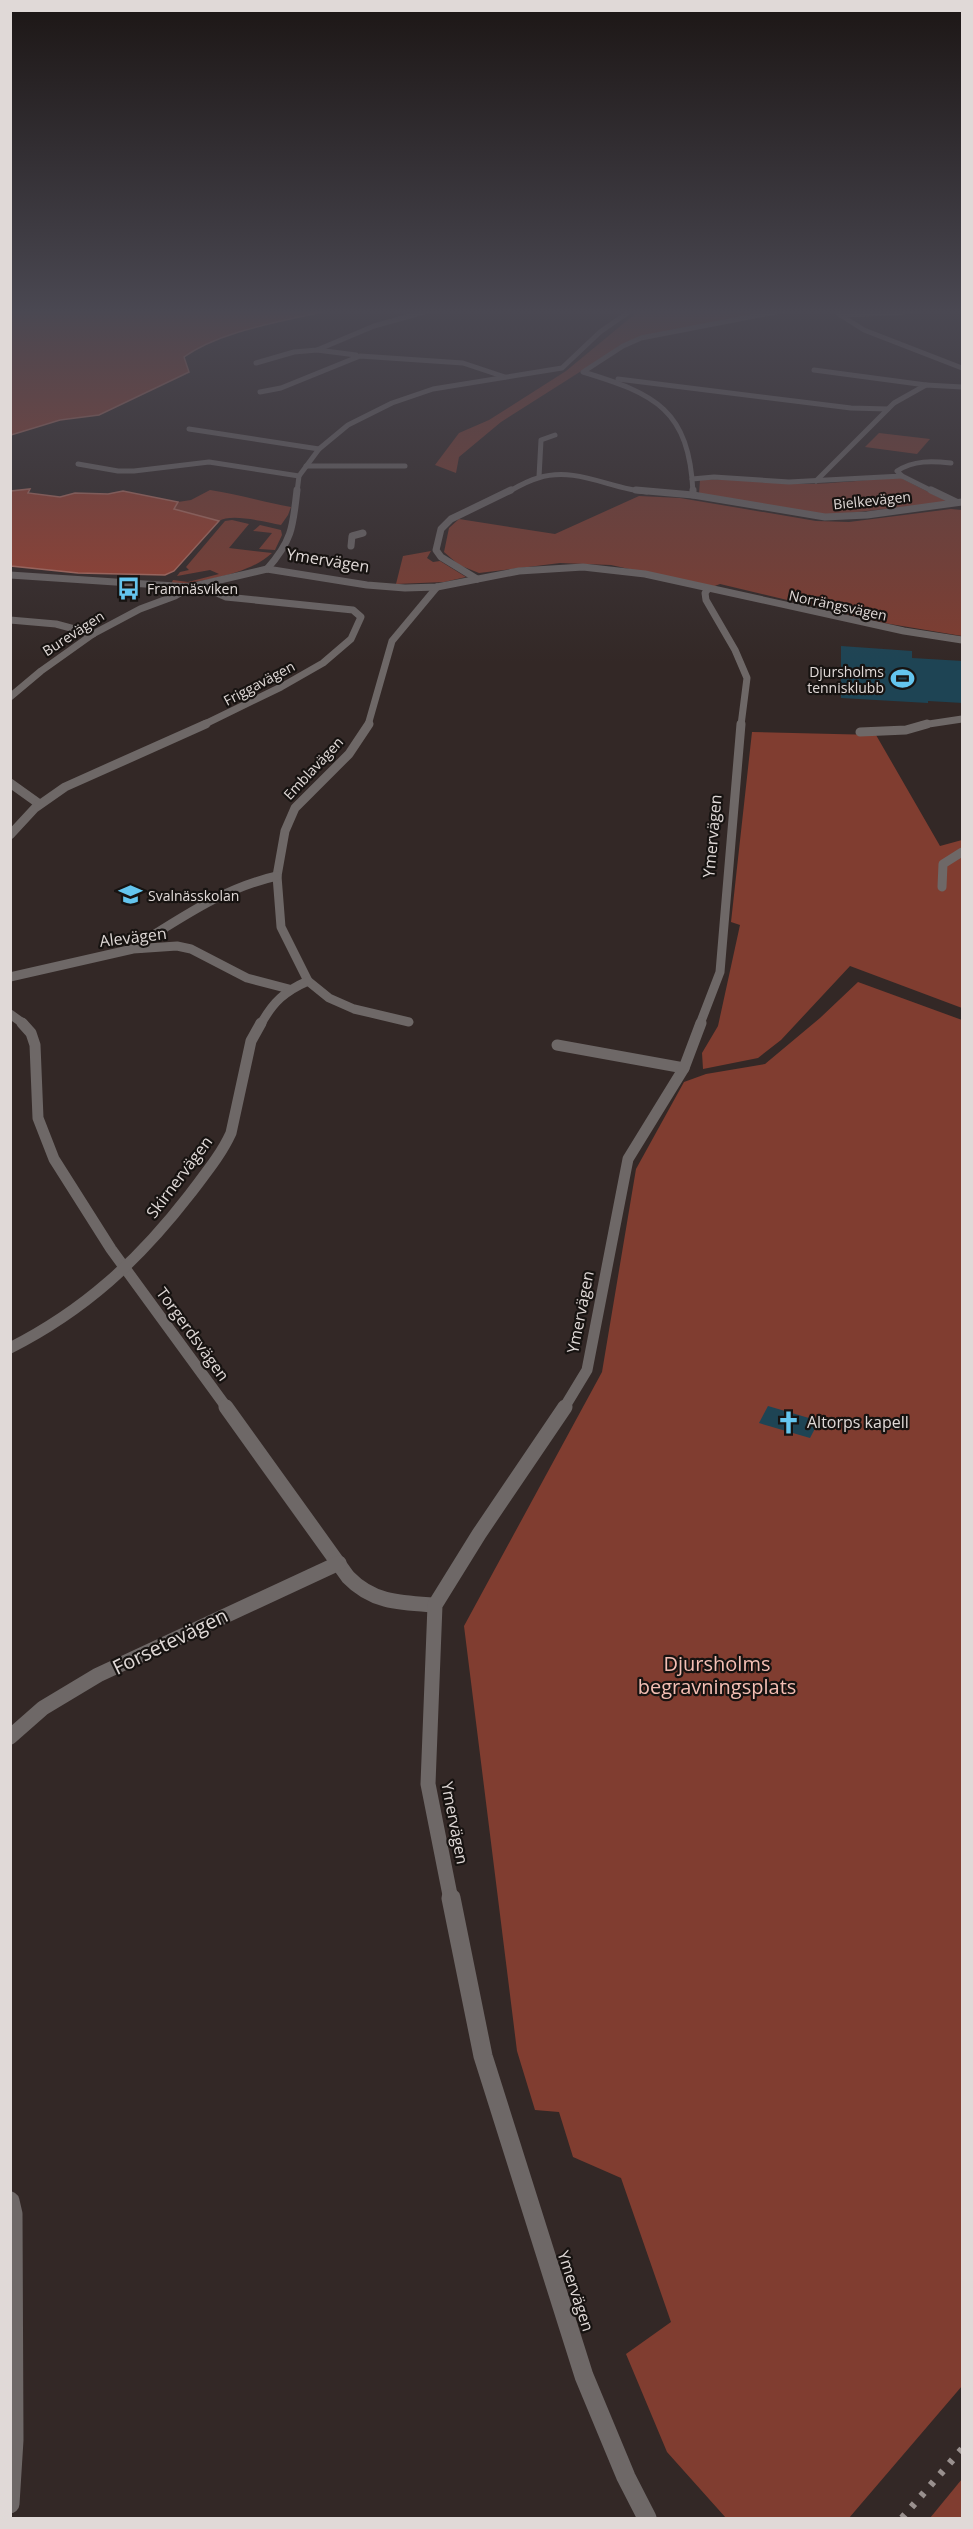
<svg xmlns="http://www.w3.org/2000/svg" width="973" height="2529" font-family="'Open Sans',sans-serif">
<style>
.green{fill:#803d30}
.water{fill:#9d402f;stroke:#b16e61;stroke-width:1.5}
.building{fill:#1e4454}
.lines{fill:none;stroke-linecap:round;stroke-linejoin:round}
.minor-far5{stroke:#6e6867;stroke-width:5}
.minor-far4{stroke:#6e6867;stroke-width:7}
.minor-far3{stroke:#6e6867;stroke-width:9}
.minor-far2{stroke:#6e6867;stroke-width:11}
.minor-far1{stroke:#6e6867;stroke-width:15}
.minor{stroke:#6e6867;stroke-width:19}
.tertiary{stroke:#6e6867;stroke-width:7}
.rail{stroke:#99908e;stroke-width:7;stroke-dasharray:4.5 10;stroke-linecap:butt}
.labels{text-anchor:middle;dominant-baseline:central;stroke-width:4.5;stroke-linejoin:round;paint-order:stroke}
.far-street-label{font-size:14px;fill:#e0d9d7;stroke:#171311}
.far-poi-label{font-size:14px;fill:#e0d9d7;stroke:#171311;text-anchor:start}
.street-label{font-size:16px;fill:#e0d9d7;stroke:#171311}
.poi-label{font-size:16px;fill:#e0d9d7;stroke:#171311;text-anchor:start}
.near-street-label{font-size:20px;fill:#e0d9d7;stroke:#171311}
.near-park-label{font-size:20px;fill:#f4bfb4;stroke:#171311}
</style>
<rect width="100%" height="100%" fill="#332826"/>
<g class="green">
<path d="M641,309H785L662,332L616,349L501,422L459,457L456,473L435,465L459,433L489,420L566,371Z"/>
<path d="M879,433L930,439L917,454L865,447Z"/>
<path d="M901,478L948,502L831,515L699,494L700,480C734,478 768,484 803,484C836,484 868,479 901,478Z"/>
<path d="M210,490C237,494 264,502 291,507L288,515L281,525C266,522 231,513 219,521L174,509L178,502L191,500Z"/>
<path d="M639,496L680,498L816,521L849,522L951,509L962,510V636L884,623L720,584L712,587L611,565L560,563L479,573L459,565L444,552L449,528L459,519L555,534Z"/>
<path d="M232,520L249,524L229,548L272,553C250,574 200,583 171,584L173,580L188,582L219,574L210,570L177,576L180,572L189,570L186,567L225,521Z"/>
<path d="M260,525L281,530L282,535L275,550L259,549L272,533L253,531Z"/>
<path d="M431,551L427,558L433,562L440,561L466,577L444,582L396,584L403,556Z"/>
<path d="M752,732L876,735L940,846L962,840V1008L850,966L781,1040L758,1058L703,1069L702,1053L718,1026L740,925L731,922Z"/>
<path d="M858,982L962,1020V2386L849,2518H726L667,2452L626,2354L671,2322L621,2178L573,2157L559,2112L535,2110L517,2051L464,1626L602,1372L636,1169L684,1082L706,1074L765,1064L820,1018Z"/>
<path d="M962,2479V2518H930Z"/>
</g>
<g class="water">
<path d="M11,309H334C288,321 223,329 184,357L189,372L99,415L60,420L11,435Z"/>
<path d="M30,489L28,493L60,497L75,493L108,494L123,491L178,502L174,509L219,521L174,571L165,575L78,573L11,566V491Z"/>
</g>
<g class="building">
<path d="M841,646L912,651V658L963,661V703L928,701V703L841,698Z"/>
<path d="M768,1406L819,1421L810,1438L759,1423Z"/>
</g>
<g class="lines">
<g class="minor-far5">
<path d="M831,309L864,330L962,368"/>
<path d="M840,315L896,313L922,309"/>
<path d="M317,350L356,355"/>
<path d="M256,363L294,352L317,350L374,326L435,309"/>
<path d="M814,370L926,385"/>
<path d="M618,379L851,408L888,409"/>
<path d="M260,392L281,388L360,356L463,363L505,377"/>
<path d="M189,429L319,449"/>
<path d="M78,464L118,471H134L209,462L299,476"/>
<path d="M306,466H405"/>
<path d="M902,476L934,492"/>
<path d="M539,477L541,440L555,435"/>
<path d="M692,479L714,477L789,482L902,476L897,471C914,460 932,461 951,463"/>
<path d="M816,481L894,403L926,385L962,387"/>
<path d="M297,492L299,476L319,449L348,425L392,403L433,389L562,368L600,332L633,309"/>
<path d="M508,492C517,487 527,481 538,478C576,466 610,489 647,492"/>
<path d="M693,492C689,410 656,394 583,372L623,346L641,338L791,309"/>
</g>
<g class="minor-far4">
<path d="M636,490L693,495L825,517L867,515L962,502"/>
<path d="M693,490V495"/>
<path d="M931,490L956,502"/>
<path d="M351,546L352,536L363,533"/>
<path d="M267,569C292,541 293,527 297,490"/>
<path d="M477,579L441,557L436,550L441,529L451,519L511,490"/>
<path d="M201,586L226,597L353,610L361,617L351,639L323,663L281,687L203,725"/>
<path d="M708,589L705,593L706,600L735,650L747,678L741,725"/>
<path d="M10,620L56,624L93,634"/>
<path d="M10,697L41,671L93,634L140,609L175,596L190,587"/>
<path d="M368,725L392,641L437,587"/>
<path d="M922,725L962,719"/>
</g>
<g class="minor-far3">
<path d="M369,724L349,754L295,808L285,831L277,876L281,927L308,981L329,998L354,1009L409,1022"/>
<path d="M860,732L906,730L927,724"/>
<path d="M10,783L38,803"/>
<path d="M10,835L35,808L65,787L206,724"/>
<path d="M942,887L943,864L962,852"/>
<path d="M141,948L144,941C187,914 227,887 277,876"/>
<path d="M10,977L133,949L177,946L191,949L247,978L289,989"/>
<path d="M10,1014L24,1024"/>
<path d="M261,1024C273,1002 285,991 308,981"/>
<path d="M700,1024L720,972L741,724"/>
</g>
<g class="minor-far2">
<path d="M22,1023L31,1033L35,1045L38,1118L54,1159L111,1249L227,1408"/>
<path d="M557,1045L684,1068"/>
<path d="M10,1348C85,1310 139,1260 190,1194C205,1174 221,1155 231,1133L251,1041L261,1023"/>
<path d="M564,1408L587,1370L628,1159L684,1068L701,1023"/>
</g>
<g class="minor-far1">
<path d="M226,1407L348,1577C373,1603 401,1603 435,1605"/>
<path d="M10,1737L43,1708L98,1675L339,1563"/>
<path d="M451,1900L428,1784L435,1605L479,1534L565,1407"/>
</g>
<g class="minor">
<path d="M451,1898L483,2056L584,2376L626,2477L647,2518"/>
<path d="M10,2201L13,2214L14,2440L10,2504"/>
</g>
<path class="tertiary" d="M10,575L190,587L267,569L367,585L405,588L437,587L519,571L583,567L645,574L904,631L962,640"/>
<path class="rail" d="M902,2518L962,2449"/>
</g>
<linearGradient id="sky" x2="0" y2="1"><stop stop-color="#1c1615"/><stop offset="0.47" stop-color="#4a4852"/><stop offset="1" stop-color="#4a4852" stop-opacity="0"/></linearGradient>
<rect width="973" height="663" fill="url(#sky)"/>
<defs>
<symbol id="bus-bare" viewBox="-9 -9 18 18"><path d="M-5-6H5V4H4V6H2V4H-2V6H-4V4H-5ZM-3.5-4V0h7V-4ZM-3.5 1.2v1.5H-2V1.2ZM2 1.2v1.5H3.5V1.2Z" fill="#64c5ee" stroke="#171311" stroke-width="2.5" paint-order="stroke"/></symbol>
<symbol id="stadium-bare" viewBox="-9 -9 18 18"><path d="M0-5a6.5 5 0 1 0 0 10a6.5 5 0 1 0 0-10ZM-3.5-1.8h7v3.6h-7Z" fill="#64c5ee" stroke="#171311" stroke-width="2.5" paint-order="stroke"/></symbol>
<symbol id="school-bare" viewBox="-9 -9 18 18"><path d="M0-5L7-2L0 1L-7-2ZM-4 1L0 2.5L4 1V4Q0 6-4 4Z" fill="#64c5ee" stroke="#171311" stroke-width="2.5" paint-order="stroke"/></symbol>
<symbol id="church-bare" viewBox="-9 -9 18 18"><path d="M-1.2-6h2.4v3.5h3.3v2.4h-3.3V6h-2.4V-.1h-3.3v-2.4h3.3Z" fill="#64c5ee" stroke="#171311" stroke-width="2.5" paint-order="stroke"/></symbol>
</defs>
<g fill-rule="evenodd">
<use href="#bus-bare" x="112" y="572" width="33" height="33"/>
<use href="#stadium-bare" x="886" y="662" width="33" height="33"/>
<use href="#school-bare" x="114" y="878" width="33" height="33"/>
<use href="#church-bare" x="772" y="1406" width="33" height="33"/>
</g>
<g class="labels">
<g class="far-street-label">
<text transform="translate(872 500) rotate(-6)">Bielkevägen</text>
<text transform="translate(838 605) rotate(12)">Norrängsvägen</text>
<text transform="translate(73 633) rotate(-33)">Burevägen</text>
<text transform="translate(259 683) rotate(-28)">Friggavägen</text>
<text transform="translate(313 768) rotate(-47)">Emblavägen</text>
</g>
<g class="far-poi-label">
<text x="147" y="588">Framnäsviken</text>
<text x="884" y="671" text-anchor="end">Djursholms<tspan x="884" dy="16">tennisklubb</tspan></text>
<text x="148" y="895">Svalnässkolan</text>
</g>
<g class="street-label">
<text transform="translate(328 560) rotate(9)">Ymervägen</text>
<text transform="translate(712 836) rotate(-85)">Ymervägen</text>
<text transform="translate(133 937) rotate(-7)">Alevägen</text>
<text transform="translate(179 1177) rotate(-53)">Skirnervägen</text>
<text transform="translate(580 1312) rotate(-79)">Ymervägen</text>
<text transform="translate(193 1334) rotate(54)">Torgerdsvägen</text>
<text transform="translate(455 1823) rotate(79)">Ymervägen</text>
<text transform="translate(576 2291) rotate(72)">Ymervägen</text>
</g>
<g class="poi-label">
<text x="807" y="1422">Altorps kapell</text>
</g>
<g class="near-street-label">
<text transform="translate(170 1641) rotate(-26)">Forsetevägen</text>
</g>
<g class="near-park-label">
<text x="717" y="1663">Djursholms<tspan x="717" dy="23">begravningsplats</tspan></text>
</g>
</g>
<rect width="973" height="2529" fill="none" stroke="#e0d9d7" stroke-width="24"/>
</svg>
